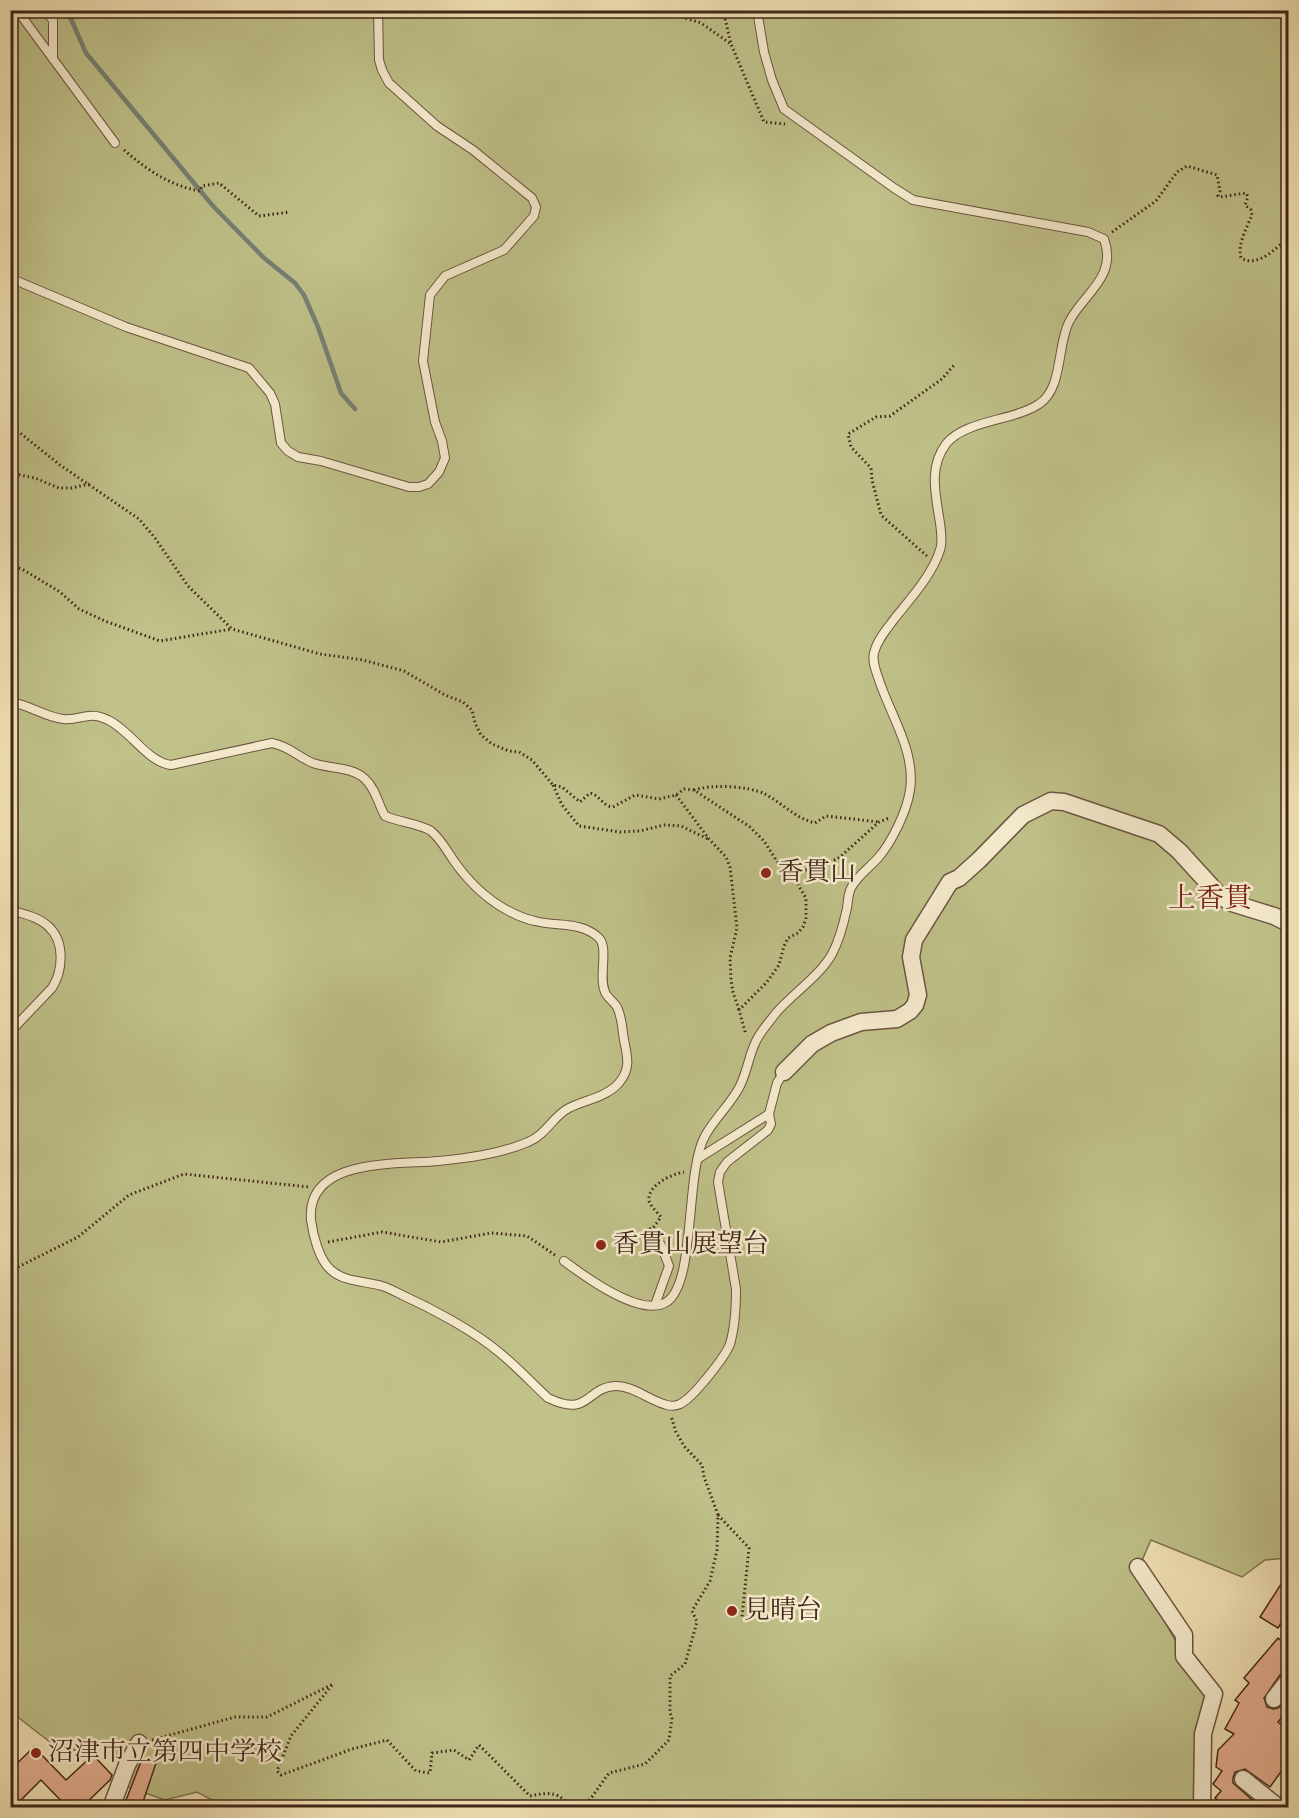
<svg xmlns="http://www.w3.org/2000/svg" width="1299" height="1818" font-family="'Sorts Mill Goudy','Noto Serif JP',serif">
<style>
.green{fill:#c0c28a;stroke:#807451;stroke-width:1.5}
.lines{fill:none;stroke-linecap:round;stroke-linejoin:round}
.stream{stroke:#768174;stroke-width:4.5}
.building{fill:#e6b091;stroke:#3f2518;stroke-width:1.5}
.lane-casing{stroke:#6c5540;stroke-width:10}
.street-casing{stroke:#6c5540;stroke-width:19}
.path{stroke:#3f2518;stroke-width:3;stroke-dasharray:1.5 3;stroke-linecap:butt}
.lane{stroke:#f7edd0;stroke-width:8}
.street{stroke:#f7edd0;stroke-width:16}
.poi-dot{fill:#8f2418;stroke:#f7edd0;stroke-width:2}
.labels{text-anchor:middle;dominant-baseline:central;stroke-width:5;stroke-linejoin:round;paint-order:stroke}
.poi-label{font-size:26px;fill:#3f2518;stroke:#f7edd0;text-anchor:start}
.quarter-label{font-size:28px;fill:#7a1f14;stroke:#f7edd0}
</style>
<rect width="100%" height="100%" fill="#f3e4b7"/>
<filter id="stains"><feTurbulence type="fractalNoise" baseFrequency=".00333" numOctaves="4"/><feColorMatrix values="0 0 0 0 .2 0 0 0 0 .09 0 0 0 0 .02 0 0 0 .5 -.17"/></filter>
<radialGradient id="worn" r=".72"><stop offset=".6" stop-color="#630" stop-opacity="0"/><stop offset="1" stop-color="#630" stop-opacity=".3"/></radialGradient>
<path class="green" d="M10,11H1288V1558L1265,1560L1242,1577L1151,1540L1137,1572L1184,1656L1212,1701L1204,1807H225L197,1792L165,1800L125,1786L114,1744L63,1752L11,1712Z"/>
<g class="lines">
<path class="stream" d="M62,10L71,19L86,53L213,206L264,258L295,283L304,295L318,327L341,393L355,409"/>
</g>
<g class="building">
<path d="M1288,1573V1612L1278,1628L1260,1617Z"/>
<path d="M1278,1638L1288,1647V1654L1282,1662L1285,1664L1281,1668L1285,1671L1280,1675L1264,1698L1267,1707L1273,1709L1278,1708L1288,1698V1710L1278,1722L1288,1731V1762L1270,1787L1245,1769L1235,1772L1233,1778V1783L1257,1804L1254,1808H1228L1215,1798L1221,1791L1213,1784L1222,1771L1216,1767L1218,1750L1234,1734L1225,1729L1239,1703L1235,1700L1249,1683L1244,1678Z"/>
<path d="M34,1747L66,1780L93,1755L112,1775L110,1780L81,1808H68L41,1780L13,1808H10V1770Z"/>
<path d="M142,1759L156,1763L141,1808H123Z"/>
</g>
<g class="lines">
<defs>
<g id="lane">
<path d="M17,10L115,143"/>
<path d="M44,10L53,20V59"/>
<path d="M10,278L126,327L249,368L270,393L275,404L281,443L288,451L298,457L321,461L409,487H419L428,484L439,472L445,458L442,441L435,422L423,361L430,295L445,276L504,250L534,216L536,207L532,198L473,150L437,126L389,83L382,70L379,60L378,10"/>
<path d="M10,702C30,705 45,717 63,719C81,721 88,710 108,720C130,730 147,762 171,765L272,743C291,747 296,756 313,763C329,769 351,766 365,779C376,789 378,804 385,816C398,822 421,824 431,831C441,839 447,851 454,861C468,881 484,897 505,909C514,914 525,919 535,921C557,927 579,921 598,937C610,947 597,978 606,994C609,999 614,1002 617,1007C621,1015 622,1024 623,1033C625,1052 634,1066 618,1084C606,1097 585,1100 569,1108C553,1116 546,1135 528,1142C500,1154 468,1158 438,1161C398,1165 306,1157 311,1220C313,1235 319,1260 331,1270C344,1282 365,1281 382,1286C389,1288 396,1292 402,1295C433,1309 474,1331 500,1353C517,1367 532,1383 548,1398C590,1418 585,1388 615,1386C632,1385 650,1401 667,1405C671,1406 676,1406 680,1404C693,1398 725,1357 730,1344C735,1327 736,1306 736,1289L718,1182L720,1172L727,1162L768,1130L771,1124L769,1114L699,1158"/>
<path d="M10,910C24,914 39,917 49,927C65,942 63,971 52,988L10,1032"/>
<path d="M769,1114L777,1083L784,1072"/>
<path d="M652,1243L661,1245L669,1266L655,1305"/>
<path d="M564,1261C584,1276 643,1320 668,1301C696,1279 685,1172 705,1136C714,1119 731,1104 740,1086C747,1072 749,1055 756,1041C761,1031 769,1022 776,1013C793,993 819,977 832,954C839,941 844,922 847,908C848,902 848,894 851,888C857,876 869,868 878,858C892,842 907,811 910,790C916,752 890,714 879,680C876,671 872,662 874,653C877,640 887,629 895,618C911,598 932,575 940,550C943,542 941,532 940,523C936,496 928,468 946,444C965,420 1014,421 1039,404C1063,389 1057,345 1069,322C1083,294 1118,277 1104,239L1088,232L913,200L894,188L784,109L772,80L764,52L757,10"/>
</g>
<g id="street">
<path d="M784,1072L812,1044L831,1033L861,1022L897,1019L910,1011L915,1005L918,995L911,957L914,940L950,882L959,878L979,860L1023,815L1051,801L1064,802L1159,834L1179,851L1220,896L1232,903L1274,916L1288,923"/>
<path d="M1138,1567L1184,1635V1656L1214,1694L1203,1734L1202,1808"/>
<path d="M1274,1699L1288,1681"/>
<path d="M1243,1779L1279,1808"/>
<path d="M111,1808L127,1765L139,1743"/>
</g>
</defs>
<use href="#lane" class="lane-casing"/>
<use href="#street" class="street-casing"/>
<g class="path">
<path d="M601,10L616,18L637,10"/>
<path d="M660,10L701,23L731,44"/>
<path d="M723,10L731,44L764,122L785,124"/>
<path d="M124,150C146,169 170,186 200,191L202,186L219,183L259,216L290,212"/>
<path d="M1112,232L1156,201L1177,172L1187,166L1217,175L1220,191L1218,196L1220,197L1246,193L1248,197L1245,205L1251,210L1252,215C1247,227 1237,245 1241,258C1258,268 1276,248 1288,238"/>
<path d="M10,425L60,465L139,519L155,538L188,586L232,629L320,654L363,660L404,671L445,695L463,702L472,710L475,723L481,735L492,744L509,751L519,752L532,760L553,785L562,787L580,802L590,793C600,795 602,806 613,807L635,795L659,799L676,795L684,789L694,790L750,827L764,841L778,863L793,873L797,883L806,898V918L803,927L798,933L788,938L784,946L779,965L767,982L739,1010L746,1035"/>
<path d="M10,473L35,478L59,488H72L89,484"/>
<path d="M927,556L881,515L872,480L871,468L851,447L848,434L876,417L890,416L942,379L955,364"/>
<path d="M10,566L22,569L60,592L79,609L105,621L160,641L232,629"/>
<path d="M553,785L562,805L579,826L620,832L640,831L664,825L681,826L708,839"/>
<path d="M694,790C711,784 749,786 765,794C782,803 795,818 815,823L826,816L879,822"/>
<path d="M676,795L709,839L726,857L730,867L737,928L730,958L731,980L733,992L739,1010"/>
<path d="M793,873L799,869L815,871L820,868L840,857L879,822L889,818"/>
<path d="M645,1230L653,1228L661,1217C657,1212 651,1207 649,1201C647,1185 672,1174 684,1172"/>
<path d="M328,1242L382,1232L441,1242L491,1233L527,1236L555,1255"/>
<path d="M10,1271L78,1237L129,1195L184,1174L309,1187"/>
<path d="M718,1515L749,1548L742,1617"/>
<path d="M152,1740L235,1717H267L333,1684L291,1736L277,1771L281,1775L352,1749L387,1740L416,1771L430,1773L432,1753L454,1750L469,1760L479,1745L530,1796C550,1792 558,1791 572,1808"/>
<path d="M584,1808L609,1773L645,1764L669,1740L672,1718L670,1713V1676L685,1664L697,1622L692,1611L710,1581L717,1550L718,1515L704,1477L702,1465L684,1446L676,1432L671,1416"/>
</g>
<use href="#lane" class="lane"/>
<use href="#street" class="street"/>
</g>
<g class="poi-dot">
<circle cx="766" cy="873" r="6"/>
<circle cx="601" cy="1245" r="6"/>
<circle cx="732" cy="1611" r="6"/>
<circle cx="36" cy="1753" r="6"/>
</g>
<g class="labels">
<g class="poi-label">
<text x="778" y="873">香貫山</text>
<text x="613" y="1245">香貫山展望台</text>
<text x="744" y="1611">見晴台</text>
<text x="48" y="1753">沼津市立第四中学校</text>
</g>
<g class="quarter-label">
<text x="1210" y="900">上香貫</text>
</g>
</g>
<rect width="1299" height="1818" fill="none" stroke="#f3e4b7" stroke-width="36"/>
<rect x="12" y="12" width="1275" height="1794" fill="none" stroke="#3f2518" stroke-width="3"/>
<rect x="18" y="18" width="1263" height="1782" fill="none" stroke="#3f2518" stroke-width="1.5"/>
<rect width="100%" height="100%" filter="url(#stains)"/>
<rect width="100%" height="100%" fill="url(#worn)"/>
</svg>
